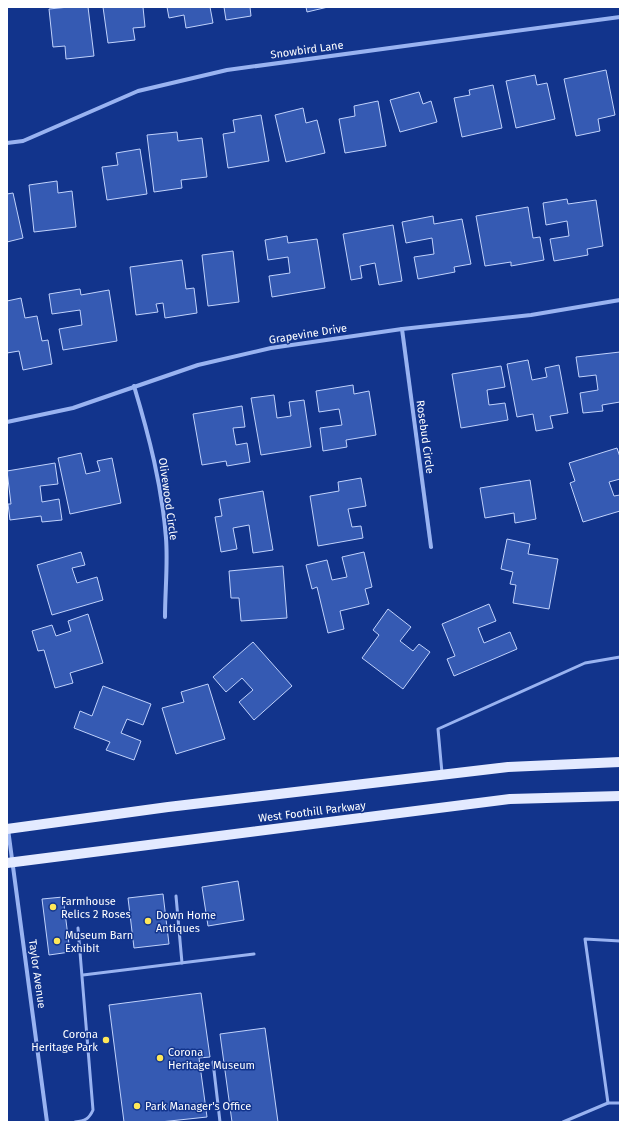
<svg xmlns="http://www.w3.org/2000/svg" width="627" height="1129" font-family="'Fira Sans',sans-serif">
<style>
.building{fill:#355ab3;stroke:#c0d2fc}
.lines{fill:none;stroke-linecap:round;stroke-linejoin:round}
.service{stroke:#99b3f1;stroke-width:3}
.minor{stroke:#99b3f1;stroke-width:4}
.primary{stroke:#e3eaff;stroke-width:10}
.poi-dot{fill:#ffe859;stroke:#12348c;stroke-width:1.5}
.labels{text-anchor:middle;dominant-baseline:central;stroke-width:3;stroke-linejoin:round;paint-order:stroke}
.street-label{font-size:11px;fill:#fff;stroke:#12348c}
.poi-label{font-size:11px;fill:#fff;stroke:#12348c;text-anchor:start}
</style>
<rect width="100%" height="100%" fill="#12348c"/>
<g class="building">
<path d="M69,7H88L94,56L66,59L65,46L53,47L49,9Z"/>
<path d="M103,7H143L145,27L133,28L135,40L108,43Z"/>
<path d="M167,7H210L213,23L186,28L184,15L169,18Z"/>
<path d="M224,7H250L251,16L226,20Z"/>
<path d="M306,7H328L307,12Z"/>
<path d="M606,70L615,115L598,119L600,131L576,136L564,79Z"/>
<path d="M535,75L537,85L547,83L555,119L516,128L506,81Z"/>
<path d="M493,85L502,128L462,137L454,98L470,95L469,90Z"/>
<path d="M419,92L423,104L431,101L437,122L400,132L390,100Z"/>
<path d="M378,101L386,146L345,153L339,119L355,116L354,106Z"/>
<path d="M303,108L306,123L317,120L325,153L286,162L275,115Z"/>
<path d="M261,115L269,161L228,168L223,134L235,132L233,120Z"/>
<path d="M177,132L178,141L202,138L207,177L181,180L182,188L154,192L147,135Z"/>
<path d="M140,149L147,194L107,200L102,167L118,165L116,153Z"/>
<path d="M57,181L58,193L72,191L76,227L34,232L29,185Z"/>
<path d="M13,193L23,238L7,242V194Z"/>
<path d="M567,199L568,204L596,200L603,246L587,249L588,255L554,261L550,239L569,236L567,221L546,225L543,203Z"/>
<path d="M528,207L533,238L540,237L544,260L511,266V262L485,266L476,216Z"/>
<path d="M433,216L434,224L462,219L471,264L454,267L455,272L418,279L414,257L434,254L432,238L406,243L402,222Z"/>
<path d="M393,225L402,281L379,285L375,263L360,266L362,278L351,280L343,234Z"/>
<path d="M287,236L288,243L317,239L325,288L272,297L269,276L290,273L288,257L268,260L265,240Z"/>
<path d="M233,251L239,302L208,306L202,255Z"/>
<path d="M182,260L186,289L194,288L197,313L165,318L163,303L156,304L158,312L136,315L130,267Z"/>
<path d="M80,289L81,295L109,290L117,341L63,350L59,329L82,325L80,310L52,314L49,294Z"/>
<path d="M21,298L25,318L37,316L42,341L48,340L52,364L23,370L19,351L7,353V301Z"/>
<path d="M620,352V402L602,405L603,411L583,413L580,393L598,390L596,375L579,377L576,357Z"/>
<path d="M528,360L532,380L547,377L545,368L559,365L568,413L550,416L553,428L536,431L533,414L517,417L507,364Z"/>
<path d="M501,366L505,387L487,390L489,405L505,403L508,420L461,428L452,374Z"/>
<path d="M353,385L354,394L369,391L376,435L346,440L347,447L323,451L320,428L342,425L339,409L319,412L316,391Z"/>
<path d="M274,395L277,418L291,416L289,402L304,400L311,447L261,455L251,398Z"/>
<path d="M242,406L245,427L233,428L236,445L247,443L250,462L227,466L226,461L202,465L193,414Z"/>
<path d="M617,448L620,457V479L609,482L614,496L620,495V511L583,522L570,483L575,481L569,463Z"/>
<path d="M81,453L86,474L100,471L97,461L112,458L121,503L70,514L58,458Z"/>
<path d="M55,463L58,484L40,486L42,502L59,499L62,520L42,522L41,516L10,520L8,504H11L7,471Z"/>
<path d="M361,478L366,506L348,509L352,527L361,526L363,538L318,546L310,496L339,491L338,482Z"/>
<path d="M530,480L536,519L515,523L514,513L485,518L480,488Z"/>
<path d="M263,491L273,550L253,553L249,525L233,528L237,549L221,552L215,517L222,516L219,499Z"/>
<path d="M507,539L530,544L528,554L558,559L549,609L513,603L516,585L510,584L513,572L501,569Z"/>
<path d="M81,552L85,565L72,568L77,583L97,577L103,600L52,615L37,565Z"/>
<path d="M364,552L372,587L365,589L369,604L340,611L344,629L328,633L317,587L312,589L306,565L327,560L332,580L347,577L342,557Z"/>
<path d="M283,566L287,618L241,621L239,598H231L229,571Z"/>
<path d="M489,604L496,621L478,628L484,643L510,632L517,649L454,676L447,659L455,656L442,624Z"/>
<path d="M388,609L411,627L400,641L413,651L419,644L430,652L403,689L362,658L379,635L373,630Z"/>
<path d="M88,614L103,663L70,673L73,683L55,688L44,650L38,651L32,631L52,625L56,636L71,631L68,621Z"/>
<path d="M253,642L292,686L254,720L239,702L253,690L242,678L226,692L213,677Z"/>
<path d="M208,684L225,739L176,754L162,708L184,702L181,692Z"/>
<path d="M103,686L151,704L143,725L127,719L121,733L141,741L134,760L106,750L110,742L74,728L80,711L92,716Z"/>
<path d="M238,881L244,920L208,926L202,887Z"/>
<path d="M163,894L169,944L134,948L128,898Z"/>
<path d="M63,897L70,952L49,955L42,899Z"/>
<path d="M201,993L210,1057L199,1058L207,1117L160,1122H124L109,1005Z"/>
<path d="M265,1028L278,1122H232L220,1034Z"/>
</g>
<g class="lines">
<g class="service">
<path d="M442,773L438,729L585,663L620,657"/>
<path d="M176,896L182,963"/>
<path d="M83,975L254,954"/>
<path d="M213,1062L220,1122"/>
<path d="M608,1103L585,939L620,941"/>
<path d="M75,1122C85,1121 89,1119 93,1110L78,928"/>
<path d="M563,1122L608,1103H620"/>
</g>
<g class="minor">
<path d="M7,143L23,141L138,91L227,70L620,17"/>
<path d="M402,329L431,547"/>
<path d="M134,386C149,436 162,486 166,538C168,564 165,591 165,617"/>
<path d="M7,422L73,408L198,365L271,348L402,329L531,315L620,300"/>
<path d="M8,829L47,1122"/>
</g>
<g class="primary">
<path d="M7,829L168,807L508,767L620,762"/>
<path d="M7,863L510,799L620,796"/>
</g>
</g>
<g class="poi-dot">
<circle cx="53" cy="907" r="4"/>
<circle cx="148" cy="921" r="4"/>
<circle cx="57" cy="941" r="4"/>
<circle cx="106" cy="1040" r="4"/>
<circle cx="160" cy="1058" r="4"/>
<circle cx="137" cy="1106" r="4"/>
</g>
<g class="labels">
<g class="street-label">
<text transform="translate(307 50) rotate(-8)">Snowbird Lane</text>
<text transform="translate(308 334) rotate(-9)">Grapevine Drive</text>
<text transform="translate(425 437) rotate(82)">Rosebud Circle</text>
<text transform="translate(168 499) rotate(82)">Olivewood Circle</text>
<text transform="translate(312 812) rotate(-7)">West Foothill Parkway</text>
<text transform="translate(37 974) rotate(82)">Taylor Avenue</text>
</g>
<g class="poi-label">
<text x="61" y="901">Farmhouse<tspan x="61" dy="13">Relics 2 Roses</tspan></text>
<text x="156" y="915">Down Home<tspan x="156" dy="13">Antiques</tspan></text>
<text x="65" y="935">Museum Barn<tspan x="65" dy="13">Exhibit</tspan></text>
<text x="98" y="1034" text-anchor="end">Corona<tspan x="98" dy="13">Heritage Park</tspan></text>
<text x="168" y="1052">Corona<tspan x="168" dy="13">Heritage Museum</tspan></text>
<text x="145" y="1106">Park Manager's Office</text>
</g>
</g>
<rect width="627" height="1129" fill="none" stroke="#ffffff" stroke-width="16"/>
</svg>
